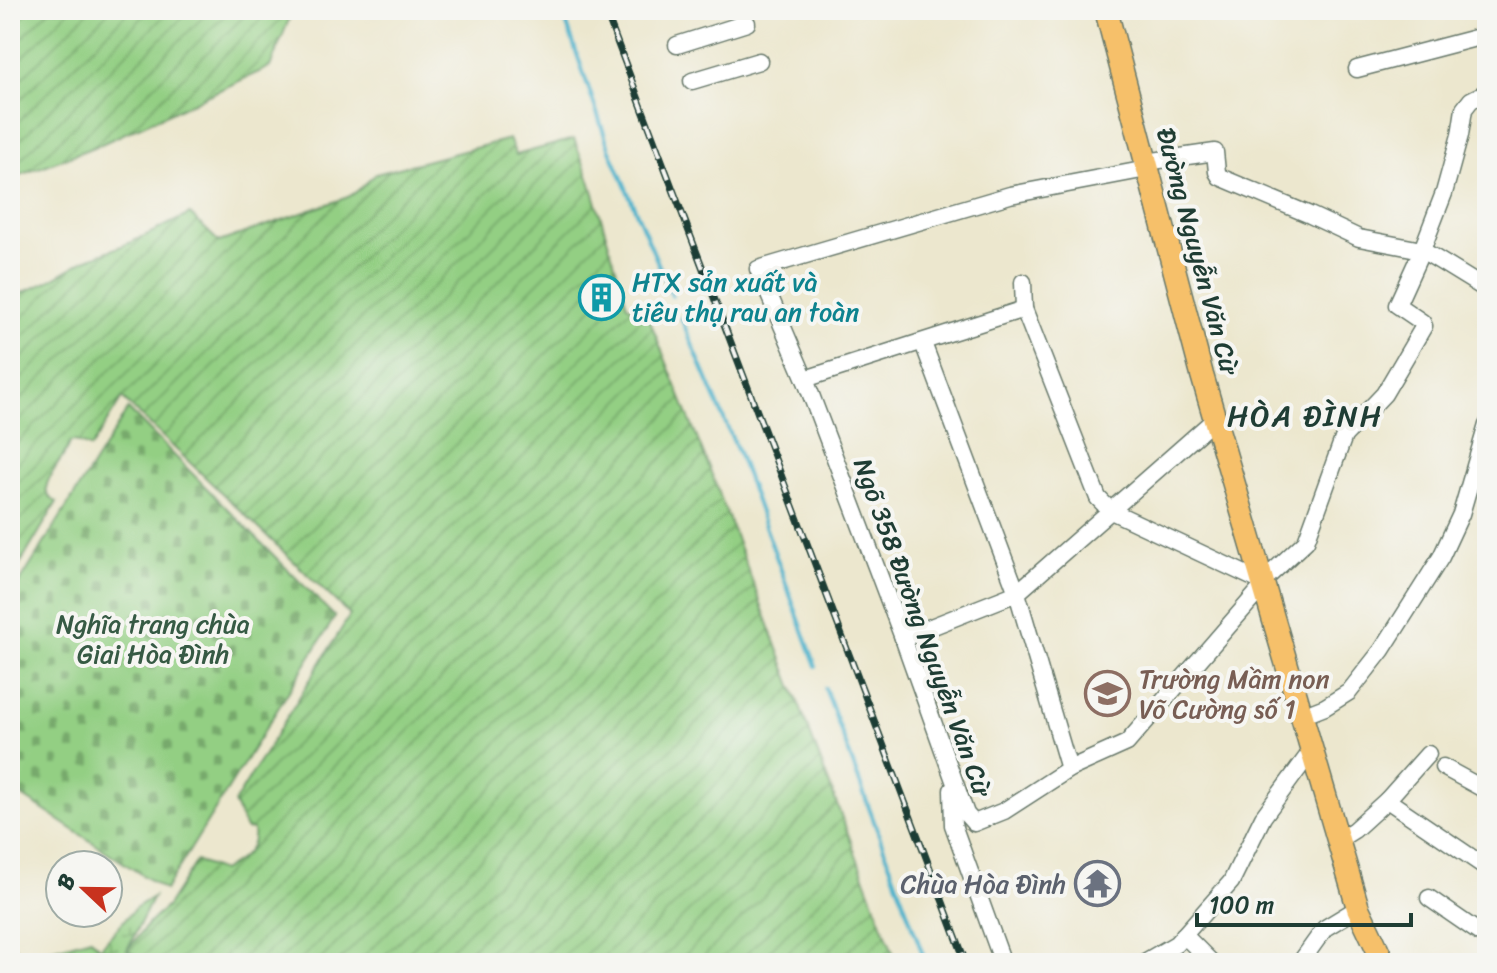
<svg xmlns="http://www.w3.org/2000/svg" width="1497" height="973" font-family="Sriracha,sans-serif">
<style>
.wetland{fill:url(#wetland-marsh);stroke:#59865c;stroke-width:2}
.cemetery{fill:url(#cemetery-stones);stroke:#59865c;stroke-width:2}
.garden{fill:url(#garden-furrows);stroke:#59865c;stroke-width:2}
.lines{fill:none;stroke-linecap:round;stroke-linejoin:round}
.stream{stroke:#4db3cc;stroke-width:4}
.minor-casing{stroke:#67786a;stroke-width:19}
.major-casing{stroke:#67786a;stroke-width:25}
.minor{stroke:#fff;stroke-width:16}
.major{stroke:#f6c06b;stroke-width:22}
.rail-casing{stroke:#1f3d34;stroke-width:7}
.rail{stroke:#f6f6f2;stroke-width:4;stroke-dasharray:12;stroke-linecap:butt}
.labels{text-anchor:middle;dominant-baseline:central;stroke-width:8;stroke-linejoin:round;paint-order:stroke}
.street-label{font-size:26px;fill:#1f3d34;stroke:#f6f6f2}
.culture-label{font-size:26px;fill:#0d838f;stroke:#f6f6f2;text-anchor:start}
.park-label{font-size:26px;fill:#365a44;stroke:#f6f6f2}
.education-label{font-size:26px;fill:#785e54;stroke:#f6f6f2;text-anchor:start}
.worship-label{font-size:26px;fill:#5b616d;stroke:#f6f6f2;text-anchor:end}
.quarter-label{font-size:30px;letter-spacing:2px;fill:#1f3d34;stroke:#f6f6f2}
</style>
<defs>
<pattern id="wetland-marsh" width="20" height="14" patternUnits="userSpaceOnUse" patternTransform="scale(2)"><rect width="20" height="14" fill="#93cf83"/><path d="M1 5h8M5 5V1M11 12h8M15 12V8" fill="none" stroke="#77a96c"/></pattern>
<pattern id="cemetery-stones" width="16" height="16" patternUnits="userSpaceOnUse" patternTransform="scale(2)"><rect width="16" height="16" fill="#93cf83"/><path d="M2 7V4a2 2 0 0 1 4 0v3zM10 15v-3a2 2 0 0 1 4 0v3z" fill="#77a96c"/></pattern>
<pattern id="garden-furrows" width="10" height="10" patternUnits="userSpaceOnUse" patternTransform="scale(2)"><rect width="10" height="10" fill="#93cf83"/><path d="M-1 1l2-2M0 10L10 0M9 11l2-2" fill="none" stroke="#77a96c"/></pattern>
</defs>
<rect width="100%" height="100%" fill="#f6f6f2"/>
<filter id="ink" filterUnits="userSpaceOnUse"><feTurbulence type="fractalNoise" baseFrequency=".0125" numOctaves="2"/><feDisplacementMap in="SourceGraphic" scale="16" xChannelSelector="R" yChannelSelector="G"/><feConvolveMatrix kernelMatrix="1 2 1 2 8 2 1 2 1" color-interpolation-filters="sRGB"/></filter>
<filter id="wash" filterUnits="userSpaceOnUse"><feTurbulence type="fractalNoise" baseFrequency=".006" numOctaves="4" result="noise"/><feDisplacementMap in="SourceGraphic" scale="32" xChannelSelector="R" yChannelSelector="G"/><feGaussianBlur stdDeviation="1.8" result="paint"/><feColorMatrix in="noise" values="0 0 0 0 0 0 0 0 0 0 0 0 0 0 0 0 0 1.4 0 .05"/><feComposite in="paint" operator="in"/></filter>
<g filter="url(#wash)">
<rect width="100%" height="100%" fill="#ece7ce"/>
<path class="wetland" d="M153,897L127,950L146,963H10V940L21,954L31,955L91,938L100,948L135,908Z"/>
<path class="cemetery" d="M128,409L335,617L165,890L10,788V598Z"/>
<g class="garden">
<path d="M10,10H299L290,17L270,67L99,145L10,179Z"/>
<path d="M509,139L516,155L574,139L590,180L627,305L639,311H646L714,480L897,963H148L127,950L149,923L167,906L196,861L222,871C239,859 256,853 253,830L246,829L234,803L350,615L122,398L91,448L75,441L70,442C67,459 28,490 57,502L10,581V298L47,282L85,260L132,242L190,214L219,242L348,197C359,192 366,182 376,174Z"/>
</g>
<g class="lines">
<g class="stream">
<path d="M562,10L609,148L672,296"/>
<path d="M681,318L738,452L816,666"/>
<path d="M825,688L926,963"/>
</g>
</g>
</g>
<g filter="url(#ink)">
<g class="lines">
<defs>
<g id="minor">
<path d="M677,45L747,23"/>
<path d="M1357,69L1487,35"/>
<path d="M692,81L759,61"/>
<path d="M1146,162L1215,152L1217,172L1220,177L1310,215L1359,238L1422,250L1487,290"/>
<path d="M1147,169L1010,195L758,269L805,379L903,638L966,814L974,823L1004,811L1069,769L1127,743L1264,585"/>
<path d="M1023,282L1024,309L1098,498L1111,511L1262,582L1306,541L1344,436L1384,394L1424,326L1422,322L1397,305L1422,250L1444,193L1460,135L1464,109L1471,100L1487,92"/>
<path d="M923,343L1017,593L1069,769"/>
<path d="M805,379L1024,309"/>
<path d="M903,638L1017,593L1215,419"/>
<path d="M1302,716L1325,707L1349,692L1382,650L1410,606L1441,557L1461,514L1487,425"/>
<path d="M1443,767L1487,791"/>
<path d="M952,790L953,825L1003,963"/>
<path d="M1387,800L1428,754"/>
<path d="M1338,840L1354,830L1387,800L1487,868"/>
<path d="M1429,898L1487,938"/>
<path d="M1184,935L1212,963"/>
<path d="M1143,963L1176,944L1231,882L1263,817L1312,750"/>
<path d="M1300,963L1325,928L1358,908"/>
</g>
<path id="major" d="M1106,10L1202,375L1358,908L1384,963"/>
</defs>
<use href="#minor" class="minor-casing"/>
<use href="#major" class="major-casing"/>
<use href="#minor" class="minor"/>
<use href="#major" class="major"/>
<defs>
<path id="rail" d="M605,10L966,963"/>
</defs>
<use href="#rail" class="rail-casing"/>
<use href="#rail" class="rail"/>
</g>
</g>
<defs>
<symbol id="building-ring" viewBox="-11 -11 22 22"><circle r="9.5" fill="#f6f6f2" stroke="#0f9aa8" stroke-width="1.5"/><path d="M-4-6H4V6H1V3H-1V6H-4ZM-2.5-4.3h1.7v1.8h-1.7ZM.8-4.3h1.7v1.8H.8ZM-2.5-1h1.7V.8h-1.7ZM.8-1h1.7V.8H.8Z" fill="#0f9aa8"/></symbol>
<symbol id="school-ring" viewBox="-11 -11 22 22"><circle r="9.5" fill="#f6f6f2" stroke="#8d6e63" stroke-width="1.5"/><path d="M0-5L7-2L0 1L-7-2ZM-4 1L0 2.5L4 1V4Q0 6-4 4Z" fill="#8d6e63"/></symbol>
<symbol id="temple-ring" viewBox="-11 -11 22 22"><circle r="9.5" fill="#f6f6f2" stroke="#6b7280" stroke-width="1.5"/><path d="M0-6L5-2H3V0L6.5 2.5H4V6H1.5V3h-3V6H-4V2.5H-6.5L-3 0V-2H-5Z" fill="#6b7280"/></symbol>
</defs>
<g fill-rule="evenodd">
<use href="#building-ring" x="576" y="272" width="51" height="51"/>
<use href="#school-ring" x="1082" y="668" width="51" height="51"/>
<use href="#temple-ring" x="1072" y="858" width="51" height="51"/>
</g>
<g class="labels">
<g class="street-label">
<text transform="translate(1198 251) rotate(75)">Đường Nguyễn Văn Cừ</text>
<text transform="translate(923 627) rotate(70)">Ngõ 358 Đường Nguyễn Văn Cừ</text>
</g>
<g class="culture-label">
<text x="632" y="282">HTX sản xuất và<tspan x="632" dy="30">tiêu thụ rau an toàn</tspan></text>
</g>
<g class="park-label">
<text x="153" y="624">Nghĩa trang chùa<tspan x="153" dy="30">Giai Hòa Đình</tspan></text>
</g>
<g class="education-label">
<text x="1139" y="679">Trường Mầm non<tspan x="1139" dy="30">Võ Cường số 1</tspan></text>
</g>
<g class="worship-label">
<text x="1066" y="884">Chùa Hòa Đình</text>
</g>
<g class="quarter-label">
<text x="1305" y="416">HÒA ĐÌNH</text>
</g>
</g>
<rect width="1497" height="973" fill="none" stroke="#f6f6f2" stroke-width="40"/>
<g transform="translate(84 889) rotate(292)"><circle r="38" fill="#f6f6f2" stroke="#a0aca6" stroke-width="2"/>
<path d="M0-6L14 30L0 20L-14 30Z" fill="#c8321e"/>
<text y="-12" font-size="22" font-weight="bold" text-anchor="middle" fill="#1f3d34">B</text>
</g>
<path d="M1197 913v12h214v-12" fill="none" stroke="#1f3d34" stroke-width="4"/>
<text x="1209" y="913" font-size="24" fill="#1f3d34" stroke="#f6f6f2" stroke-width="6" paint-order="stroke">100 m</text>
</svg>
